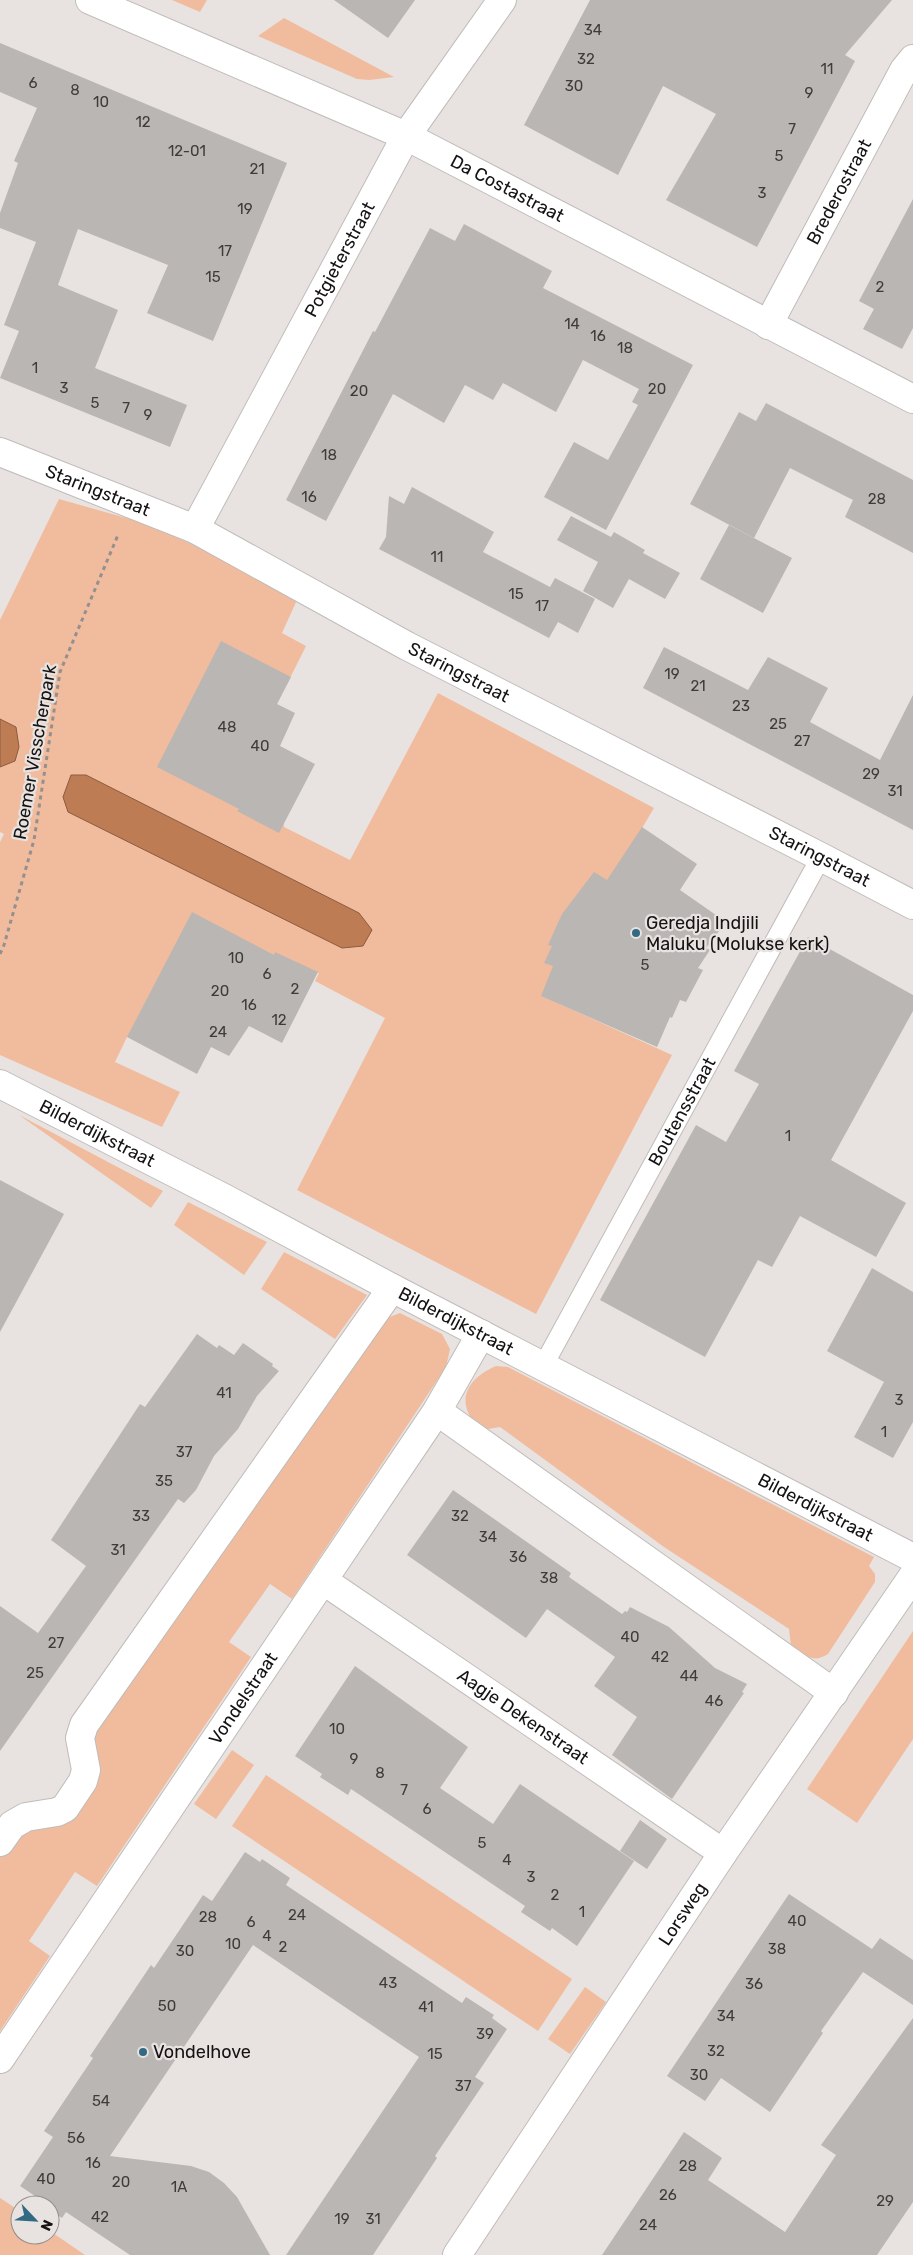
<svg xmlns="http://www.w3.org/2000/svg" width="913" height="2255" font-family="Rubik,sans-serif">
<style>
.green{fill:#f1bc9d}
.water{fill:#bd7c54;stroke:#8a5c40}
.building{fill:#bab6b3}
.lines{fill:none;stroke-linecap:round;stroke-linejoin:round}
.service-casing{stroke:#c0bcb9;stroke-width:21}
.minor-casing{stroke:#c0bcb9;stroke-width:30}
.path{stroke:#94908f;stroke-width:3;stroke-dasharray:4 4;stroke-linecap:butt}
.service{stroke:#fff;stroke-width:19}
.minor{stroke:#fff;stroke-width:28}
.poi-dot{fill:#326983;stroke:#e8e3e1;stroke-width:2}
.labels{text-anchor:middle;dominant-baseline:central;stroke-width:4.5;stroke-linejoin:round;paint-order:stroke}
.number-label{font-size:15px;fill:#3e3b3a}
.street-label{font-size:18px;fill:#141212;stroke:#e8e3e1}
.poi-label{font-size:18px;fill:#141212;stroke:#e8e3e1;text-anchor:start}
</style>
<rect width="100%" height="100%" fill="#e8e3e1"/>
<g class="green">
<path d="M172,0H207L200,12Z"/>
<path d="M284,18L394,77L369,80L357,79L258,36Z"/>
<path d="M59,499L144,523L198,547L297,600L282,633L306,646L277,704L274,742L284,827L350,860L438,693L654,808L542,996L672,1055L536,1314L297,1190L385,1018L315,981L319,973L290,969L241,947L127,1037L115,1062L180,1092L162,1127L0,1055V842L4,834L0,832V620Z"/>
<path d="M19,1115L163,1191L151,1208Z"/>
<path d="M188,1202L267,1242L244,1275L174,1225Z"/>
<path d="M284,1252L367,1295L335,1339L261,1289Z"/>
<path d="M400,1313L442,1334L450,1349L446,1367L292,1599L270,1584L229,1642L251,1657L97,1886L75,1872L29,1941L50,1956L0,2031V1853L94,1772V1729L374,1323Z"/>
<path d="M496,1366L508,1367L874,1557L869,1566L875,1574V1582L828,1654C813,1664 804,1655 791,1646L789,1629L664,1547L500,1427L482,1430C453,1405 465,1379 496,1366Z"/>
<path d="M913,1631V1739L857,1823L807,1789Z"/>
<path d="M232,1750L254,1765L216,1819L194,1804Z"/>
<path d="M266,1775L572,1979L538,2031L232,1826Z"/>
<path d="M585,1987L606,2002L570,2054L548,2039Z"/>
<path d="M0,2198L20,2211V2235H50V2231L85,2255H0Z"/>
</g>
<g class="water">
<path d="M0,719L16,727L19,747L15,761L0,767Z"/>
<path d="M71,775H86L359,913L372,930L363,946L342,948L68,812L63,797Z"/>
</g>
<g class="building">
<path d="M334,0H415L388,38Z"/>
<path d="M590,0H892L845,55L855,61L757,247L666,200L716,114L663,86L618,175L524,125Z"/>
<path d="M0,43L287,163L213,341L147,313L168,265L78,229L58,285L118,310L95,368L187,405L170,447L0,378L19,331L4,325L36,242L0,228V213L18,163L14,161L37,108L0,92Z"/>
<path d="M913,199V328L902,349L863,329L874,309L859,301Z"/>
<path d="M464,224L552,271L543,288L693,365L606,530L544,497L574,442L608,460L638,405L632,402L639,389L583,360L556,412L503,383L493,400L465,385L444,423L393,394L326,521L286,500L373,331L375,332L430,228L455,241Z"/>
<path d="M766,403L913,480V553L845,517L853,500L790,468L754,538L690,504L739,412L756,421Z"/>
<path d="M412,487L494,532L483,552L550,587L555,578L595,599L578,633L558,622L549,638L379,549L386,537L389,496L404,504Z"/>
<path d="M571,516L611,537L614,532L645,550L643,553L680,573L665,599L629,579L613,608L583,591L598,562L557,540Z"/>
<path d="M729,525L792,558L763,613L700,579Z"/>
<path d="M221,641L291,677L277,704L295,713L280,746L315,764L279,833L237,811L239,809L157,767Z"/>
<path d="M664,647L748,690L768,657L828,688L810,722L880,760L913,695V830L643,688Z"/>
<path d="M642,827L697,864L680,890L726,922L706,948L710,950L698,968L703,970L686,1002L680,1000L672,1018L670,1017L657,1047L541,996L553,966L544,963L552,946L548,945L562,914L594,872L607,880Z"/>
<path d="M192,912L274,955L275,952L318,972L282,1043L249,1026L229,1056L211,1047L197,1074L127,1037Z"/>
<path d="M808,937L913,995V1011L831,1160L906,1203L876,1257L800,1216L772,1267L758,1260L705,1357L600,1300L696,1125L726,1142L759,1084L734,1071Z"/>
<path d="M0,1180L64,1214L0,1332Z"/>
<path d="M872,1268L913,1292V1422L893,1458L854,1437L884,1382L827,1351Z"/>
<path d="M197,1334L217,1348L219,1345L234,1355L243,1343L273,1364L272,1366L279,1371L257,1396L238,1429L214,1456L196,1490L184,1503L178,1499L0,1751V1606L38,1633L86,1566L51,1540L140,1404L145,1407Z"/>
<path d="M453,1490L571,1573L569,1577L622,1614L625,1611L627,1612L630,1607L669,1627L715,1668L747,1684L742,1692L744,1693L672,1799L612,1755L637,1717L594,1686L615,1657L547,1609L526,1638L407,1555Z"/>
<path d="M355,1666L468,1747L440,1788L493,1824L520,1784L634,1861L577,1946L552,1928L550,1931L521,1912L525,1906L427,1840L351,1789L348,1795L320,1777L322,1774L295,1756Z"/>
<path d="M640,1820L667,1839L647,1869L620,1851Z"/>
<path d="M245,1852L260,1862L262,1859L290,1878L286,1885L462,2003L466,1997L494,2015L492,2018L507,2029L475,2077L484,2083L435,2156L437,2158L373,2255H286L419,2057L253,1945L110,2156L191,2166L209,2172L224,2183L237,2197L270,2255H130L66,2212L62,2218L50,2210V2205H42L33,2199L35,2196L20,2186L53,2137L44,2131L93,2058L90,2056L151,1965L154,1968L203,1895L212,1901Z"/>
<path d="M789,1894L872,1949L880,1938L913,1960V2005L863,1972L821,2031L823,2033L770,2112L721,2078L705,2101L667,2076Z"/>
<path d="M913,2018V2202L877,2255H602L684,2132L722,2158L708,2180L785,2232L836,2155L821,2145Z"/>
</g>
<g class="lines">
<defs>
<g id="service">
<path id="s1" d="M543,1366L821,857"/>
</g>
<g id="minor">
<path id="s2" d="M90,0L406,136L913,399"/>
<path id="s3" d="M768,325L904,70L913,59"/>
<path id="s4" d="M0,452L195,529L407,646L821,857L913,905"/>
<path id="s5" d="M195,529L406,136L502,0"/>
<path id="s6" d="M0,1084L224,1198L392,1288L913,1558"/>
<path d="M437,1411L834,1693"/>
<path id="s7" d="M324,1581L723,1853"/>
<path d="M0,1842L12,1825L26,1817L57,1812L65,1808L83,1781L86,1770L80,1738L84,1725L392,1288"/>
<path id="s8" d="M0,2059L437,1411L481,1334"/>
<path id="s9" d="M457,2255L723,1853L913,1576"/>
</g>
</defs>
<use href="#service" class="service-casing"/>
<use href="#minor" class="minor-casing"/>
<path class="path" d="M0,954L4,945L34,840L60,672L118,535"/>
<use href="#service" class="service"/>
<use href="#minor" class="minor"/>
</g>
<g class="poi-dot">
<circle cx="636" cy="933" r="5"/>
<circle cx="143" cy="2052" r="5"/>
</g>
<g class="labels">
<g class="number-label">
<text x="593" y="30">34</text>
<text x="586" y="59">32</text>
<text x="827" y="69">11</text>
<text x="33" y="83">6</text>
<text x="574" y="86">30</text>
<text x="75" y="90">8</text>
<text x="809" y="93">9</text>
<text x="101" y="102">10</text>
<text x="143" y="122">12</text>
<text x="792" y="129">7</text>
<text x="187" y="151">12-01</text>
<text x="779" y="156">5</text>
<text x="257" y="169">21</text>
<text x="762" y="193">3</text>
<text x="245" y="209">19</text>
<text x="225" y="251">17</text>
<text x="213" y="277">15</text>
<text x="880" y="287">2</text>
<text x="572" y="324">14</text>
<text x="598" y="336">16</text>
<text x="625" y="348">18</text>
<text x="35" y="368">1</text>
<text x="64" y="388">3</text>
<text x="657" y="389">20</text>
<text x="359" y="391">20</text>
<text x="95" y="403">5</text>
<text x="126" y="408">7</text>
<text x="148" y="415">9</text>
<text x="329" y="455">18</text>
<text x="309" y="497">16</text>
<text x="877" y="499">28</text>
<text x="437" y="557">11</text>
<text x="516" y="594">15</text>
<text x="542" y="606">17</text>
<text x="672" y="674">19</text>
<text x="698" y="686">21</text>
<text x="741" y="706">23</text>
<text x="778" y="724">25</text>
<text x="227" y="727">48</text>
<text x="802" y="741">27</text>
<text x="260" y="746">40</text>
<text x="871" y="774">29</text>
<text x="895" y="791">31</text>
<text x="236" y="958">10</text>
<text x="645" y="965">5</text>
<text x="267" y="974">6</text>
<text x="295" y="989">2</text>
<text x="220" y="991">20</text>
<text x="249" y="1005">16</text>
<text x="279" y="1020">12</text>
<text x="218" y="1032">24</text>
<text x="788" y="1136">1</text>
<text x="224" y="1393">41</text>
<text x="899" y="1400">3</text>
<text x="884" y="1432">1</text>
<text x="184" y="1452">37</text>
<text x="164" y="1481">35</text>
<text x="141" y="1516">33</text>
<text x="460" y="1516">32</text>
<text x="488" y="1537">34</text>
<text x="118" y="1550">31</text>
<text x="518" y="1557">36</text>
<text x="549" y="1578">38</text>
<text x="630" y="1637">40</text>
<text x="56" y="1643">27</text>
<text x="660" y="1657">42</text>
<text x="35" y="1673">25</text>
<text x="689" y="1676">44</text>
<text x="714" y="1701">46</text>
<text x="337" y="1729">10</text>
<text x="354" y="1759">9</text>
<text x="380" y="1773">8</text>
<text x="404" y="1790">7</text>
<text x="427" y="1809">6</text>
<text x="482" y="1843">5</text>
<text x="507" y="1860">4</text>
<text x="531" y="1877">3</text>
<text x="555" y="1895">2</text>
<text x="582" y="1912">1</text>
<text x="297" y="1915">24</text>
<text x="208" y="1917">28</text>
<text x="797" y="1921">40</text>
<text x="251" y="1922">6</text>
<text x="267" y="1936">4</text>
<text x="233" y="1944">10</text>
<text x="283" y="1947">2</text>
<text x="777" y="1949">38</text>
<text x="185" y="1951">30</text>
<text x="388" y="1983">43</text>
<text x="754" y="1984">36</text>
<text x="167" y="2006">50</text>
<text x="426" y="2007">41</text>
<text x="726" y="2016">34</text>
<text x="485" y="2034">39</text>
<text x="716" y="2051">32</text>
<text x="435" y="2054">15</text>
<text x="699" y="2075">30</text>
<text x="463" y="2086">37</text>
<text x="101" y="2101">54</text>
<text x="76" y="2138">56</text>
<text x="93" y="2163">16</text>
<text x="688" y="2166">28</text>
<text x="46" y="2179">40</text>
<text x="121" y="2182">20</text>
<text x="179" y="2187">1A</text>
<text x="668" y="2195">26</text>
<text x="885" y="2201">29</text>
<text x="100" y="2217">42</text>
<text x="342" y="2219">19</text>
<text x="373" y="2219">31</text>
<text x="648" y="2225">24</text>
</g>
<g class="street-label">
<text stroke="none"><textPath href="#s2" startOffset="458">Da Costastraat</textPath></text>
<text stroke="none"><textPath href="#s3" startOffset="151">Brederostraat</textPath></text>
<text stroke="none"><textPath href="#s5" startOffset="306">Potgieterstraat</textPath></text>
<text stroke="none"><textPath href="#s4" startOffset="105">Staringstraat</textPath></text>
<text stroke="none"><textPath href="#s4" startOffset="510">Staringstraat</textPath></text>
<text transform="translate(35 752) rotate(-80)">Roemer Visscherpark</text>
<text stroke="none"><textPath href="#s4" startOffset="915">Staringstraat</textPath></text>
<text stroke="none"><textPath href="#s1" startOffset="290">Boutensstraat</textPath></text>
<text stroke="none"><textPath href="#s6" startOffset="109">Bilderdijkstraat</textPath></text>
<text stroke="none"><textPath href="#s6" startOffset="514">Bilderdijkstraat</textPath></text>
<text stroke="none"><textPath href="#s6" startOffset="919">Bilderdijkstraat</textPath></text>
<text stroke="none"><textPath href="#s8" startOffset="435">Vondelstraat</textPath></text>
<text stroke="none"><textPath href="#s7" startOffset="241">Aagje Dekenstraat</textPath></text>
<text stroke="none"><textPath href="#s9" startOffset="409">Lorsweg</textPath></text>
</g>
<g class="poi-label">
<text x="646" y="923">Geredja Indjili<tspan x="646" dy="21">Maluku (Molukse kerk)</tspan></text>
<text x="153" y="2052">Vondelhove</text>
</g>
</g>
<g transform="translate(35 2220) rotate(115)"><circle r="24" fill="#e8e3e1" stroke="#938f8e"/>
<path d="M0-4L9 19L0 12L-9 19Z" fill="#326983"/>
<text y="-8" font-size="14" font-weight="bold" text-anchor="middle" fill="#141212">N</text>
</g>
</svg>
